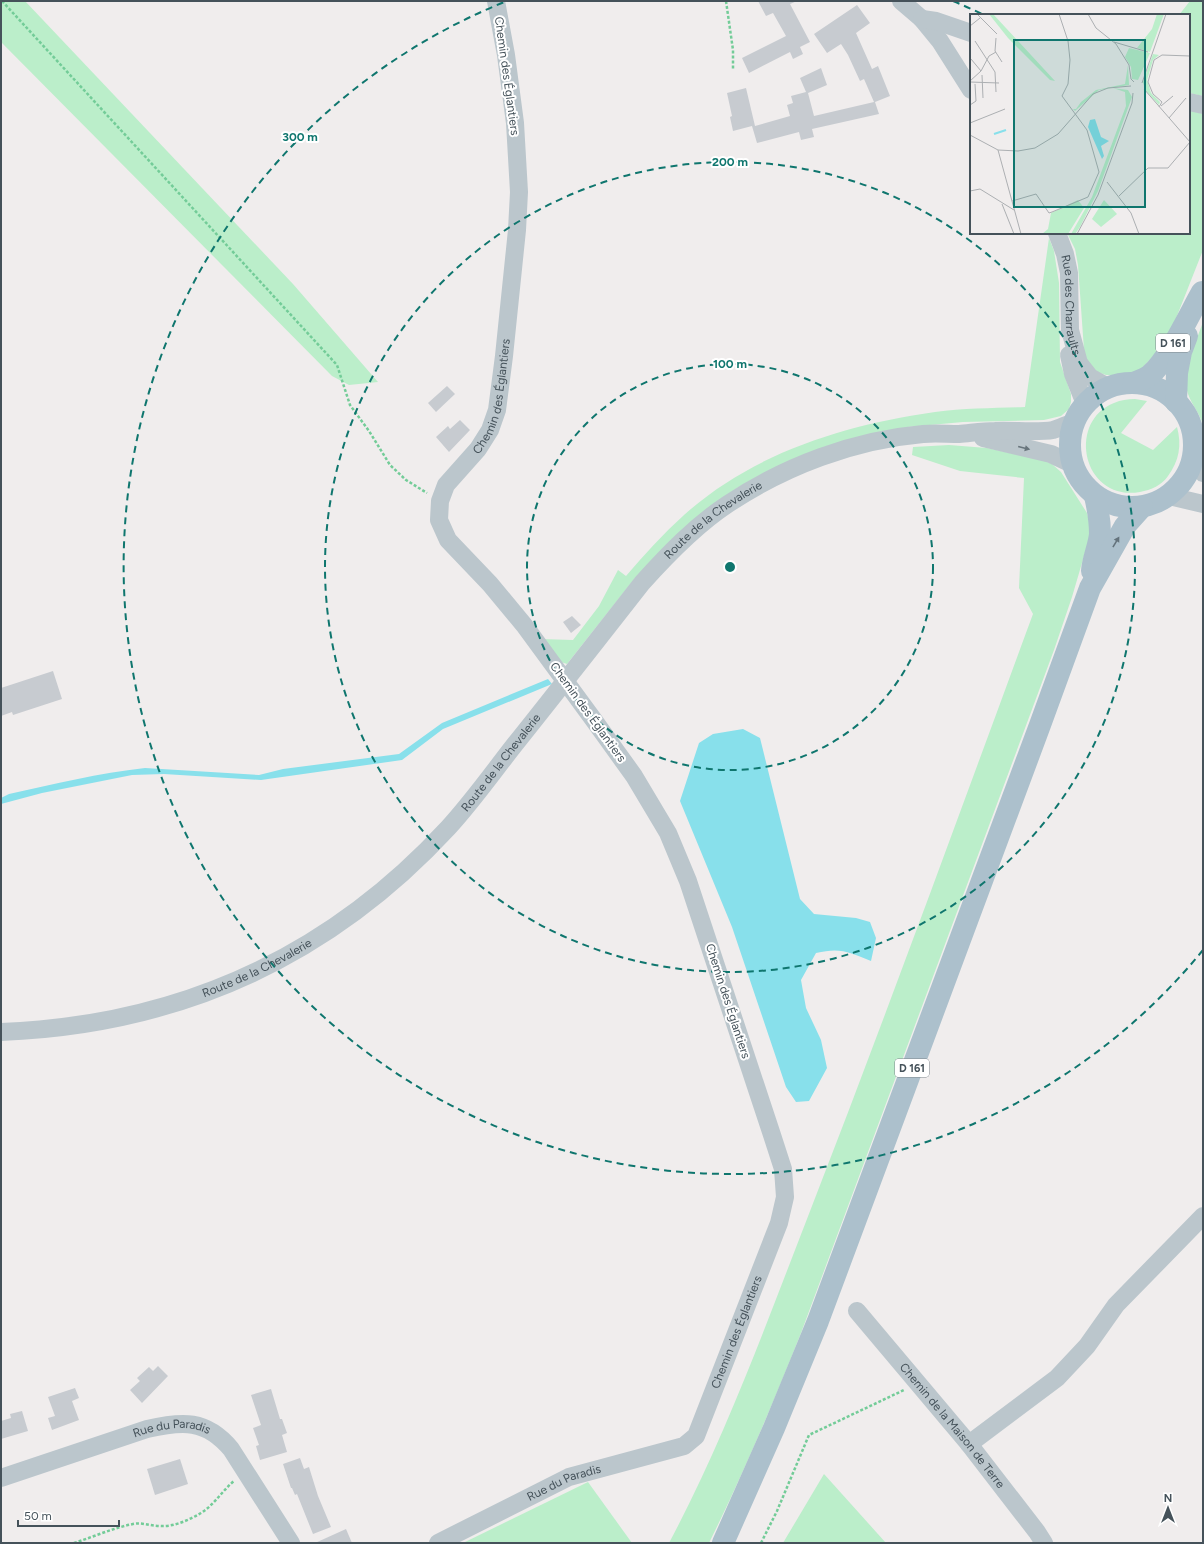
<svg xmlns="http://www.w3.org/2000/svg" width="1204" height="1544" font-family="Figtree,sans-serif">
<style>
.green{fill:#bbeeca}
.water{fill:#88e0eb}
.building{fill:#c7cbd0}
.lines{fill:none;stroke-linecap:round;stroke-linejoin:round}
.path{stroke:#73cc98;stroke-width:2.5;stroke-dasharray:3 2;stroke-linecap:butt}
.minor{stroke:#bbc6cc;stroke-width:18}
.major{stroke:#acc0cc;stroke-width:22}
.oneway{fill:#68757c}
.oneway2{fill:#64737c}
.ring{fill:none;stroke:#0f766e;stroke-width:2;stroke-dasharray:7 5}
.labels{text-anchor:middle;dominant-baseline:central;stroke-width:4;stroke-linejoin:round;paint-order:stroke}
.shield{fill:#fff;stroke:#7d868c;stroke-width:1}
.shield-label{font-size:11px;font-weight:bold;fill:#45525a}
.street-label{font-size:12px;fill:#45525a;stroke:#fff}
.inset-river{fill:none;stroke:#88e0eb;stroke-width:2}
.inset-road{fill:none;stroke:#acafb2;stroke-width:1}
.view{fill:#0f766e;fill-opacity:0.15;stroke:#0f766e;stroke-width:2}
.inset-edge{fill:none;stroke:#45525a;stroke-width:2}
.centre{fill:#0f766e;stroke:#fff;stroke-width:2}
.ring-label{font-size:12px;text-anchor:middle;font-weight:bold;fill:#0f766e;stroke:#fff;stroke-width:4;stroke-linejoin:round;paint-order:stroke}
</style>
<rect width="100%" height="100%" fill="#f0eded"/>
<g class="green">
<path d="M1,1H25L293,284L378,382L349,385L332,376L1,42Z"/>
<path d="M1190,1H1203V96L1189,93V15H1179Z"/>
<path d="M1189,110L1203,114V250L1173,326L1161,348L1138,372L1121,375H1106L1094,371L1086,360L1084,350L1078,265L1075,249L1067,233H1189Z"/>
<path d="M1049,238L1054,251L1059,283L1060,362L1071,394V402L1069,409L1061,416L1044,420L963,422L908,427L762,474L737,488L708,508L635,578L567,664L558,661L541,639L573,640L599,606L618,570L626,576C644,555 663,534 684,515C753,453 844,425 935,412C965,408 996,408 1025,407Z"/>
<path d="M1203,322V425C1200,414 1192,405 1188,394C1181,373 1196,342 1203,322Z"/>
<path d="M1135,399L1147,401L1121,433L1153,450L1177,427C1182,445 1179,461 1168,476C1162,485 1151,490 1140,492C1083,502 1066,422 1114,403C1121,400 1127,399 1135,399Z"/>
<path d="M949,445L987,448L1043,460L1052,464L1061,472L1087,513L1090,525L1089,539L1072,597L1054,650L801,1333C773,1404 743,1474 709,1543H669C726,1436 768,1319 812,1206C888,1010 960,812 1033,614L1019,588L1024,478L960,471L912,455L913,447Z"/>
<path d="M824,1474L886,1543H783Z"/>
<path d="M588,1482L632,1543H463Z"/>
</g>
<g class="water">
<path d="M548,679L552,684L443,729L402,760L261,780L164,774L132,775L42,793L1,804V798L9,794C54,784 99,773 145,768L259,775L283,769L399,754L442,723Z"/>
<path d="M743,729L760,738L800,899L814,914L856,918L870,922L876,938L871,961C849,952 840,947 816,953L801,980L806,1008L821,1040L827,1068L809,1101L796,1102L786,1087L732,927L680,801L699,743L713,734Z"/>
</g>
<g class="building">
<path d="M758,1H797L790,4L810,42L800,47L803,54L793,59L790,52L749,73L742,58L786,36L773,13L766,16Z"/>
<path d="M857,5L870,23L856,33L872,69L878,66L890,96L875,102L879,114L812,129L814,137L801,140L799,132L757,143L752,126L733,131L730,117L732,116L727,93L746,88L755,126L790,116L787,105L793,103L791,96L806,92L800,78L821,68L827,85L808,93L814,116L874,102L864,79L860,81L848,55L841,44L827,53L814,34Z"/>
<path d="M447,386L455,394L436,412L428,403Z"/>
<path d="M460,420L470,430L449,452L436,437L448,426L450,429Z"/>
<path d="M572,616L581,625L571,633L563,622Z"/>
<path d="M53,671L62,699L13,715L12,712L1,716V688Z"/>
<path d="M158,1366L168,1376L142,1403L130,1390L140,1381L137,1378L149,1367L153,1371Z"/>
<path d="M75,1388L79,1398L72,1401L79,1420L52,1430L48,1418L55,1416L48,1397Z"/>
<path d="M271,1389L280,1419H282L287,1433L282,1435L287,1452L260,1460L256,1446L259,1445L253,1428L261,1425L251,1395Z"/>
<path d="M22,1411L28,1431L1,1439V1421L11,1418L10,1414Z"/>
<path d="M300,1458L304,1469L309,1467L318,1496L331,1527L313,1534L297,1494L295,1495L292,1488H291L283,1464Z"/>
<path d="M180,1459L188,1484L155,1495L147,1469Z"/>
<path d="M346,1529L352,1543H315Z"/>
</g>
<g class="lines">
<g class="path">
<path d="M2,1L337,365L350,405L369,431L390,465L406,480L427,493"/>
<path d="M726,1L733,50V70"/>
<path d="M74,1543C93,1537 113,1528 133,1524C142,1522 150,1526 160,1526C174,1527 189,1520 201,1513C214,1505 222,1491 234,1481"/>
<path d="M761,1543L777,1511L809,1435L904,1390"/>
</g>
<g class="minor">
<path d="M901,1L922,19L940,41L971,90"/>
<path d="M922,19L936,21L971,33"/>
<path d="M1189,102L1203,105"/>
<path id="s1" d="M1057,233L1065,254L1069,273L1070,330L1079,363L1090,377L1108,387"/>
<path d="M1069,355L1073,374L1085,404"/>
<path d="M983,438L1051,454L1072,464"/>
<path d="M1193,458L1203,473"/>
<path d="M1169,496L1203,504"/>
<path id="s2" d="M1,1032C177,1025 328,958 448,828C471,803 491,775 512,748C556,693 599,638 642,583C668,554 696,525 728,504C785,466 854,440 923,434C935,433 947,434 959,434C971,433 983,431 995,431C1012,430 1038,433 1053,430C1059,428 1066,425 1073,423"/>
<path id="s3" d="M857,1311L969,1444L1037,1532L1044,1543"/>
<path d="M969,1444L1057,1378L1087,1346L1116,1305L1203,1216"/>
<path id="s4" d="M1,1478L147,1429C182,1421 206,1419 231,1449L291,1543"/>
<path id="s5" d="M438,1543L569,1477L684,1446L696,1436L779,1223L785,1197L783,1169L772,1135L688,881L668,833L634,776L593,719L524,625L490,584L448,540L439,520L440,501L446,485L478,449L490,430L497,410L504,356L517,230L519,192L515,123L506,55L496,1"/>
</g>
<g class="major">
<circle cx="1132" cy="445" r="62"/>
<path d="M1133,383C1138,381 1145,379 1150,375C1169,359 1189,315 1202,292"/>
<path d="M1176,402L1177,373L1181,352L1187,336"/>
<path d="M1092,571C1093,558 1099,546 1100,534C1100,521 1098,509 1095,496"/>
<path d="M723,1543L774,1428L818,1321L1040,725L1090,588L1125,526L1142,507"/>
</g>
</g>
<defs><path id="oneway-solid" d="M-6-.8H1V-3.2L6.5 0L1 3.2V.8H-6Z"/></defs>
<use class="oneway" href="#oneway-solid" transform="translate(1024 448) rotate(14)"/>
<use class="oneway2" href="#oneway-solid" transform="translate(1116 542) rotate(-59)"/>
<g class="ring">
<circle cx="730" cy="567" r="203"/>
<circle cx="730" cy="567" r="405"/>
<path d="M1203 950A608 608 0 1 1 507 1M953 1A608 608 0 0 1 982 14"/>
</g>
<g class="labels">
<g class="shield">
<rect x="1156" y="334" width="34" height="18" rx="3"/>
<rect x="895" y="1059" width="34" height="18" rx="3"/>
</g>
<g class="shield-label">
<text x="1173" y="343">D 161</text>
<text x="912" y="1068">D 161</text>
</g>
<g class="street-label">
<text transform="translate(507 76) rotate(82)">Chemin des Églantiers</text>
<text stroke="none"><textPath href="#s1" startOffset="74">Rue des Charraults</textPath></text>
<text stroke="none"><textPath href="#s5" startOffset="1449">Chemin des Églantiers</textPath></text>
<text stroke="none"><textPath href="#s2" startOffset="913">Route de la Chevalerie</textPath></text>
<text transform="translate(588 712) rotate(54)">Chemin des Églantiers</text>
<text stroke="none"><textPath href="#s2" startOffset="589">Route de la Chevalerie</textPath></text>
<text stroke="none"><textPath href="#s2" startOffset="266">Route de la Chevalerie</textPath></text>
<text transform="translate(728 1001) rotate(72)">Chemin des Églantiers</text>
<text stroke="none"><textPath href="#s5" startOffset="393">Chemin des Églantiers</textPath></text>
<text stroke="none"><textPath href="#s3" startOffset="149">Chemin de la Maison de Terre</textPath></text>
<text stroke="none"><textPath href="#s4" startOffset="179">Rue du Paradis</textPath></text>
<text stroke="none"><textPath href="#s5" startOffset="140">Rue du Paradis</textPath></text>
</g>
</g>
<g transform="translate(970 14)">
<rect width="220" height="220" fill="#f0eded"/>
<path d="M19,0H23L85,67L80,66L38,24ZM187,0H194L180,38L167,34L182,15ZM159,34L180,39L168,66L162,65L161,53L155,43ZM183,40L189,41L183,46L177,66L181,79L190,88L189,91L175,76L173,68ZM158,51L159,71L129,76L105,97L103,95H106L111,88L126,76L155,70ZM143,74L158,76L162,83L128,177L110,213L105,220H101L122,183L156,92L155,78ZM108,186L114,194L98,220H72L78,215L81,199ZM134,186L147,200L131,213L122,205Z" fill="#bbeeca"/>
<path d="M125,105L131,123L139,127L131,132L134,142L132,145L118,113L120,106Z" fill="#88e0eb"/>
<path class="inset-river" d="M24,120L36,116"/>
<path class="inset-road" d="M7,0L27,20M118,0L126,14L146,30L159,51L161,65L164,68M0,12L10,4M26,24L25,37L32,48M5,27L25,58L26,78M144,28L178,38M1,45L11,57M12,61L13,84M0,67L11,57L19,42L26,38M0,68L29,69M172,69L196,0M174,75L220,128M0,91L6,87L5,70M191,92L203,82M189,93L192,88L183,80L178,68L184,46L192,41L220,42M199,104L216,84M0,109L35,95M0,121L28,136L48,137L65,134L88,120L123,80L138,74L161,72M28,136L51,220M137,168L161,199L169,220M0,177L10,175L44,196M149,182L178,154H198L220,128M42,187L66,180L79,199L82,198L118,183L129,158L117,116L92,82L98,70L100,46L98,27L89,0M32,190L44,220M107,220L128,181L162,89L163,79"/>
<path class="view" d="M44,26H175V193H44Z"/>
<rect width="220" height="220" class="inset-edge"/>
</g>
<circle cx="730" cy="567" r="6" class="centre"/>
<g class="ring-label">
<text x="300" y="141">300 m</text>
<text x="730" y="166">200 m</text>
<text x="730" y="368">100 m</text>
</g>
<rect width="1204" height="1544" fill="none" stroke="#45525a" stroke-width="4"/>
<g transform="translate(1168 1508)" stroke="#ffffff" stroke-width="3" paint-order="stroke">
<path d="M0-3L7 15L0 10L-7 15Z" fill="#45525a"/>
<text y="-6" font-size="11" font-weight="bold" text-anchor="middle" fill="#45525a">N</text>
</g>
<path d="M18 1520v6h101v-6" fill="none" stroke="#45525a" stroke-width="2"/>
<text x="24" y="1520" font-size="12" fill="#45525a" stroke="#ffffff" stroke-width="3" paint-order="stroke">50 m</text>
</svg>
